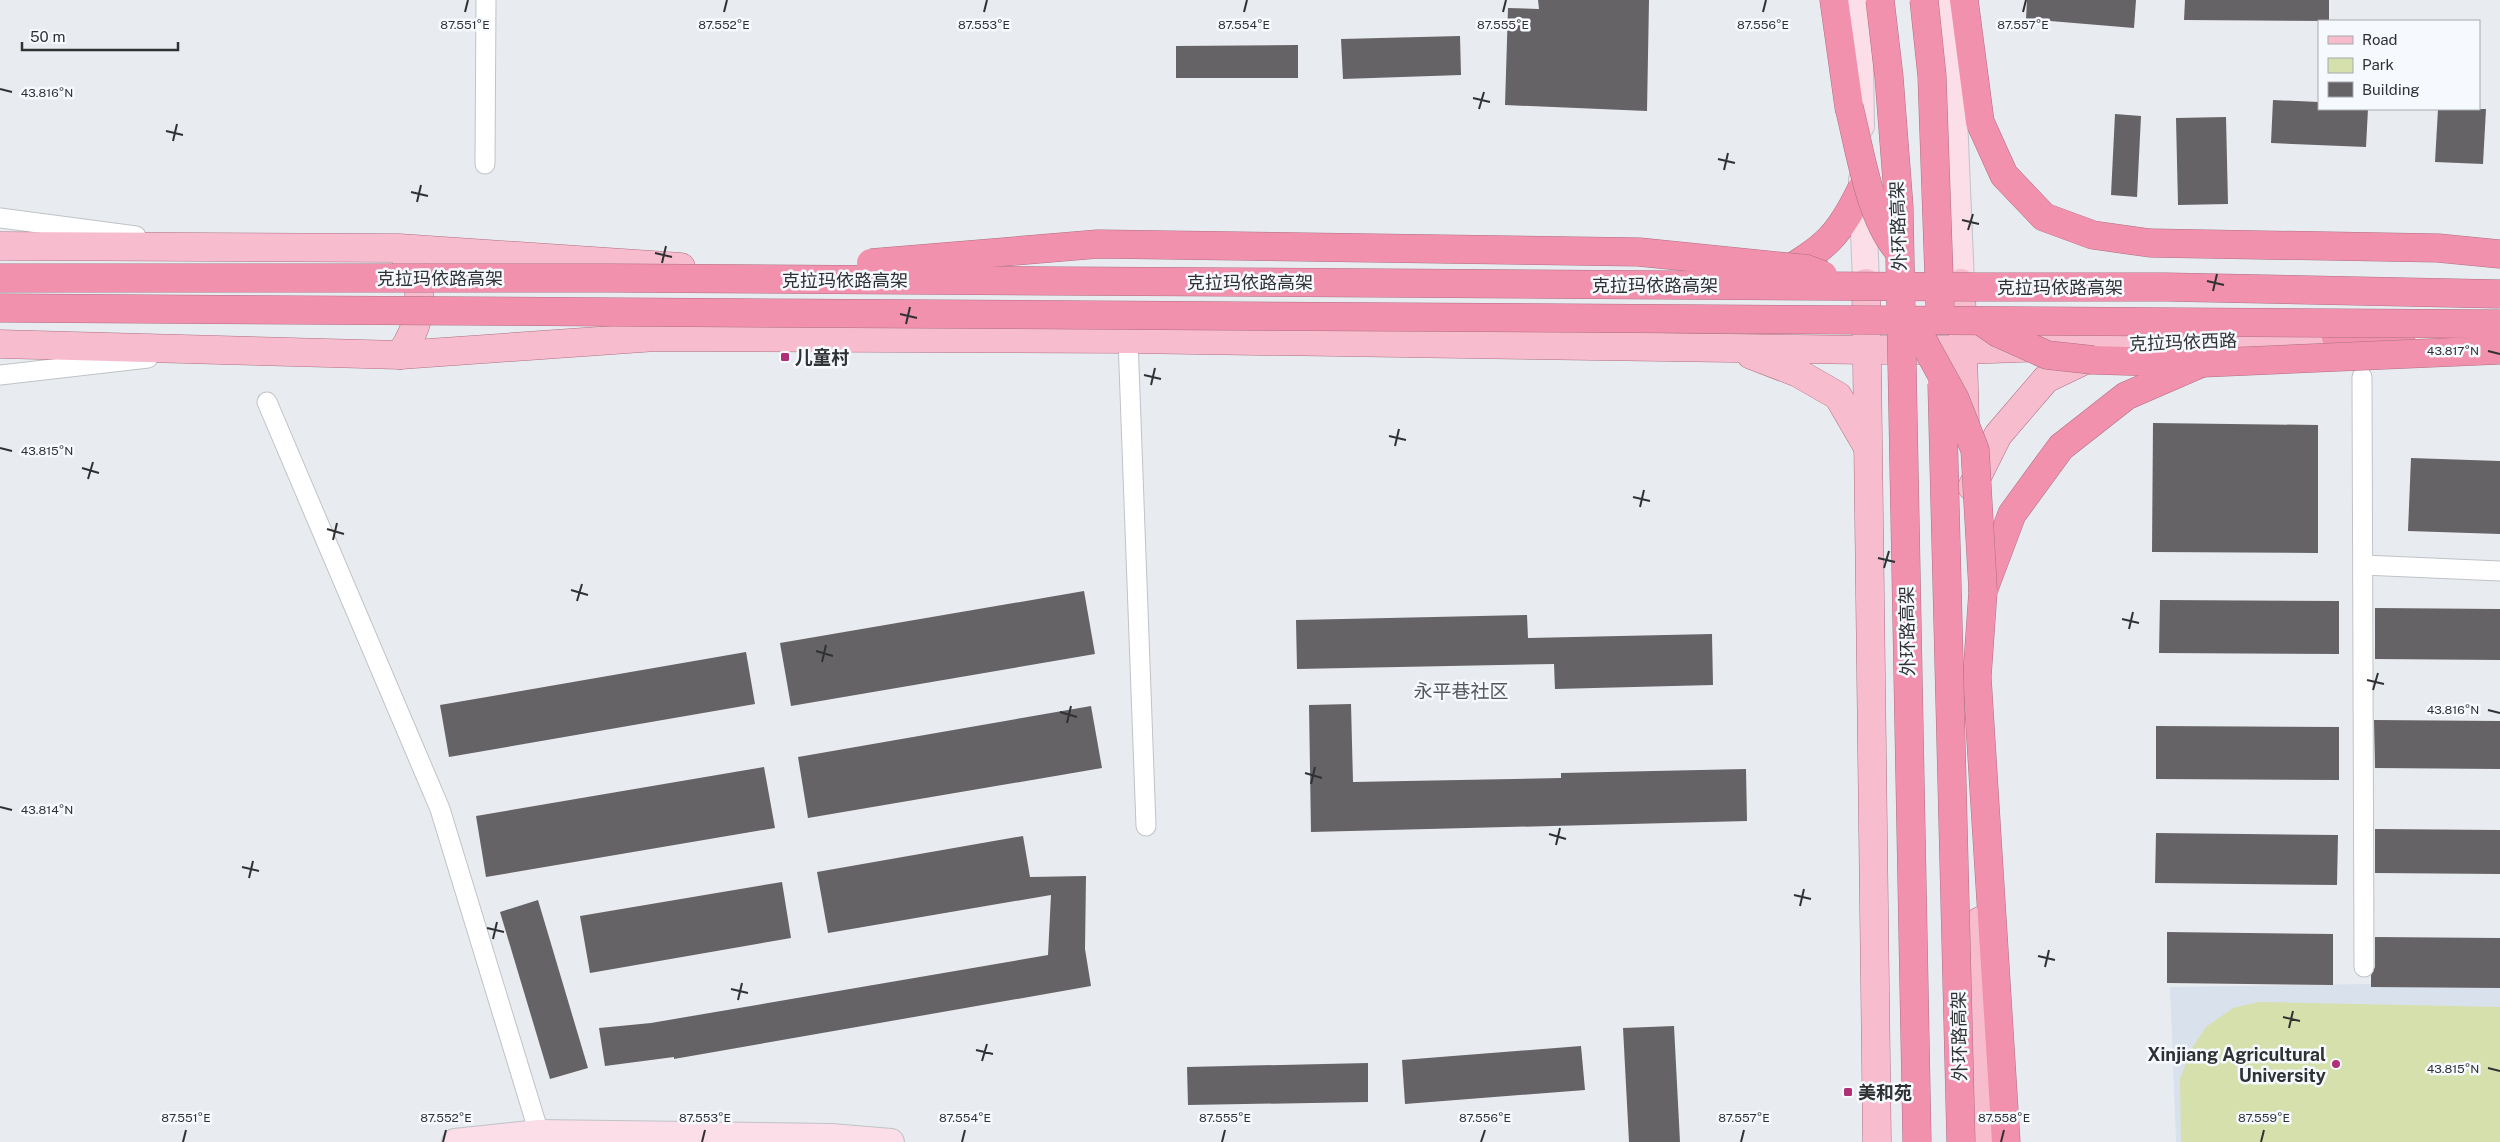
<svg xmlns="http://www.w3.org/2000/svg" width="2500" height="1142" font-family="'Public Sans','Noto Sans SC',sans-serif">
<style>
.built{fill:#d9e1ec}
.green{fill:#d5e0ad}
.building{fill:#666367}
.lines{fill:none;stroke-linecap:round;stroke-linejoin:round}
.street-casing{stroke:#bfc3c7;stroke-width:21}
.secondary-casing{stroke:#bfc3c7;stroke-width:28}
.primary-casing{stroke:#ae6f83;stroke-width:29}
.highway-casing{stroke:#ae6f83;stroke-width:29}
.street{stroke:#fff;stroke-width:19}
.secondary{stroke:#fbdee7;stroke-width:26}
.primary{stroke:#f7bdce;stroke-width:28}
.highway{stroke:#f291ae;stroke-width:28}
.highway-bridge-casing{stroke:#ae6f83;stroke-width:29;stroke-linecap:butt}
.highway-bridge{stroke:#f291ae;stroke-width:28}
.ticks{fill:none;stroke:#2f3132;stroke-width:2}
.poi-dot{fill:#b12e78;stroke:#f6f9fe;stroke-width:2}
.labels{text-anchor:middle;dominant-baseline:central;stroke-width:5;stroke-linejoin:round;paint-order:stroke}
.street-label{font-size:18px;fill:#2f3132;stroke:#f6f9fe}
.poi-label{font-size:18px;font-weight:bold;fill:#2f3132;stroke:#f6f9fe;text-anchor:start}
.neighbourhood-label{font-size:19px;fill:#55585c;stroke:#f6f9fe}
.ticks-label{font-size:12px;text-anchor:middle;fill:#2f3132;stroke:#f6f9fe;stroke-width:5;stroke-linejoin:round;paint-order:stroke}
</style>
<rect width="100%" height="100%" fill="#e8ecf0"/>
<path class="built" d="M2500,982V1142H2176L2170,987Z"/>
<path class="green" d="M2259,1002L2500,1007V1142H2181L2180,1079L2192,1048L2206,1027L2233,1008Z"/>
<g class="building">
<path d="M1538,0H1649L1647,111L1505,105L1508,8L1539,9Z"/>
<path d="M2027,0H2136L2134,28L2026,19Z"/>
<path d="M2185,0H2329V21L2184,20Z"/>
<path d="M1460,36L1461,75L1343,79L1341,39Z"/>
<path d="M1298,45V78H1176V46Z"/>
<path d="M2273,100L2319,102V109H2368L2366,147L2271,143Z"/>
<path d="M2438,109H2486L2483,164L2435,162Z"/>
<path d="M2115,114L2141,116L2137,197L2111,195Z"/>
<path d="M2226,117L2228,204L2178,205L2176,118Z"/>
<path d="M2153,423L2318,425V553L2152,552Z"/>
<path d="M2411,458L2500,461V534L2408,531Z"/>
<path d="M1084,591L1095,654L791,706L780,643Z"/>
<path d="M2160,600L2339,601V654L2159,653Z"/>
<path d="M2375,608L2500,609V660L2375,659Z"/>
<path d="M1527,615L1528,638L1712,634L1713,685L1555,689L1554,664L1297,669L1296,620Z"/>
<path d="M746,652L755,704L449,757L440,705Z"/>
<path d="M1351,704L1353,782L1561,778V773L1746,769L1747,821L1311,832L1309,705Z"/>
<path d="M1091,706L1102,768L808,818L798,757Z"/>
<path d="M2374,720L2500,721V769L2375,768Z"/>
<path d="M2156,726L2339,727V780L2156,779Z"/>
<path d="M764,767L775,828L486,877L476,816Z"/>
<path d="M2375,829L2500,830V874L2375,873Z"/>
<path d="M2156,833L2338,835L2337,885L2155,883Z"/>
<path d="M1023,836L1030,877L1086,876L1085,949L1091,986L674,1059V1057L605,1066L599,1028L651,1023L1048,955L1051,895L828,933L817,872Z"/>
<path d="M782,882L791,938L590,973L580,916Z"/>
<path d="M538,900L588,1068L550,1079L500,912Z"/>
<path d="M2167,932L2333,934V985L2167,983Z"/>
<path d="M2375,937L2500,938V988L2371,987V975L2375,967Z"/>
<path d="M1674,1026L1680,1142H1629L1623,1028Z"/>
<path d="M1581,1046L1585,1090L1405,1104L1402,1060Z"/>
<path d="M1368,1063V1102L1188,1105L1187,1067Z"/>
</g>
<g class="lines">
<defs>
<g id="street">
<path d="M485,164L486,0"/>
<path d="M0,218L136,236"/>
<path d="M1128,339L1146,826"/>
<path d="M0,375L148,358"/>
<path d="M2362,377L2364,967"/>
<path d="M267,402L440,809L539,1133"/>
<path d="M2363,565L2500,571"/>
</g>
<g id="secondary">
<path d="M1853,0L1860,63L1861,126"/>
<path d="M1948,0L1950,22L1961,283"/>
<path d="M1862,180L1866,283"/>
<path d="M455,1142L539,1133L831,1137L891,1142"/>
</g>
<g id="primary">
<path d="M0,246L399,248L681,267"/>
<path d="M1866,283L1877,1142"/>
<path d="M1961,283L1965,423"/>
<path d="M0,344L400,355L656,337L1128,339L1866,350H1963L2361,336"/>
<path d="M400,355C422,323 428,291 405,257"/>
<path d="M1751,355L1798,373L1838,396L1867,446"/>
<path d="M1972,487L1998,435L2046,379L2096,355"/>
<path d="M1980,921L1986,1142"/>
</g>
<g id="highway">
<path d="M1834,0L1849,107"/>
<path d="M1964,0L1980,122L2004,175L2044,217L2093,235L2150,243L2438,248L2500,254"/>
<path d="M1780,275C1826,246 1838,238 1862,188"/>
<path d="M2336,337L2404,348"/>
<path d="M2093,360L2193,363"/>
<path d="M2006,1142L1977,677L1983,591L2012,514L2061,447L2126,396L2202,363"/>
</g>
</defs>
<use href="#street" class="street-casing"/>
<use href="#secondary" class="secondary-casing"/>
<use href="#primary" class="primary-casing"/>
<use href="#highway" class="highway-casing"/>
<use href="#street" class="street"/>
<use href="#secondary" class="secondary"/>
<use href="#primary" class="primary"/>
<use href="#highway" class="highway"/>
<defs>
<g id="highway-bridge">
<path d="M1880,0L1889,77L1899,207L1917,1142"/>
<path d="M1924,0L1932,76L1940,306"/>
<path d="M1849,107C1860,150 1869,215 1897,249"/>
<path d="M871,263L1098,244L1639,252L1807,269L1823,275"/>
<path d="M0,278H610L1979,287H2166L2500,294"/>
<path d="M0,308L2500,324"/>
<path d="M1896,315L1922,339L1955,399L1975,450L1983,591"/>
<path d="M1982,322L1998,333L2047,355L2093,360"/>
<path d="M2202,363L2500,350"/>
<path d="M1942,384L1961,1142"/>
</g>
</defs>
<use href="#highway-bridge" class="highway-bridge-casing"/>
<use href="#highway-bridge" class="highway-bridge"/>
</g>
<path class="ticks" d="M465,12L468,0M724,12L727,0M984,12L987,0M1244,12L1247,0M1503,12L1506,0M1763,12L1766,0M2023,12L2026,0M0,89L12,92M1473,98L1490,102M1479,109L1484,92M166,131L183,135M173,141L177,124M1718,159L1735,163M1724,170L1728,153M411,192L428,196M417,202L421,185M1962,220L1979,224M1968,230L1973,214M655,253L672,257M662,263L666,246M2207,281L2224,285M2213,291L2217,274M900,314L917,318M906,324L910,307M2488,351L2500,354M1144,375L1161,379M1151,385L1155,368M1389,436L1406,440M1395,446L1399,429M0,448L12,451M82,468L99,473M88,479L93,462M1633,497L1650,501M1640,507L1644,490M327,529L344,534M333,540L337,523M1878,558L1895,562M1884,568L1889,551M571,590L588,595M577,601L582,584M2122,619L2139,623M2129,629L2133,612M816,651L833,656M822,662L826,645M2367,680L2384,684M2373,690L2378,673M2488,710L2500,713M1060,712L1077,717M1067,723L1071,706M1305,773L1322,778M1311,784L1315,767M0,807L12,810M1549,834L1566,839M1556,845L1560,828M242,867L259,871M249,878L253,861M1794,895L1811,899M1800,906L1804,889M487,928L504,932M493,939L497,922M2038,956L2055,960M2045,967L2049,950M731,989L748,993M738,1000L742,983M2283,1017L2300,1021M2289,1028L2293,1011M976,1050L993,1054M982,1061L987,1044M2488,1068L2500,1071M183,1142L186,1130M443,1142L446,1130M702,1142L705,1130M962,1142L965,1130M1222,1142L1225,1130M1481,1142L1485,1130M1741,1142L1744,1130M2001,1142L2004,1130M2261,1142L2264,1130"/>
<g class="poi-dot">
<rect x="780" y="352" width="10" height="10" rx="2.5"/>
<circle cx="2336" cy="1064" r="5"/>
<rect x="1843" y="1087" width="10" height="10" rx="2.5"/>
</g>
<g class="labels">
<g class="street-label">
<text transform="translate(1898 226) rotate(-92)">外环路高架</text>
<text x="440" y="278">克拉玛依路高架</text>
<text x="845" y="280">克拉玛依路高架</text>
<text x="1250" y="282">克拉玛依路高架</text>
<text x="1655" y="285">克拉玛依路高架</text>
<text x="2060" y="287">克拉玛依路高架</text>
<text transform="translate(2183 342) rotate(-2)">克拉玛依西路</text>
<text transform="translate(1907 631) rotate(-91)">外环路高架</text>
<text transform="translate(1959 1036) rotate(-91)">外环路高架</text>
</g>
<g class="poi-label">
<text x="795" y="357">儿童村</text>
<text x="2326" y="1054" text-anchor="end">Xinjiang Agricultural<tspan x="2326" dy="21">University</tspan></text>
<text x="1858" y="1092">美和苑</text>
</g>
<g class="neighbourhood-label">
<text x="1461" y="691">永平巷社区</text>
</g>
</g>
<g class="ticks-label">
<text x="724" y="29">87.552°E</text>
<text x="984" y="29">87.553°E</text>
<text x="1244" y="29">87.554°E</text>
<text x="1763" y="29">87.556°E</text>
<text x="2023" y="29">87.557°E</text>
<text x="465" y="29">87.551°E</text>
<text x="1503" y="29">87.555°E</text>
<text x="47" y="97">43.816°N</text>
<text x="2453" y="355">43.817°N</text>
<text x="47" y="455">43.815°N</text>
<text x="2453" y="714">43.816°N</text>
<text x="47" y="814">43.814°N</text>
<text x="2453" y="1073">43.815°N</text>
<text x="186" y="1122">87.551°E</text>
<text x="446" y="1122">87.552°E</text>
<text x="705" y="1122">87.553°E</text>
<text x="965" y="1122">87.554°E</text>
<text x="1225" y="1122">87.555°E</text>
<text x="1485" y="1122">87.556°E</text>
<text x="1744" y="1122">87.557°E</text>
<text x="2004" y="1122">87.558°E</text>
<text x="2264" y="1122">87.559°E</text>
</g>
<rect x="2318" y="20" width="162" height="90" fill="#f6f9fe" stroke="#a6a9ac"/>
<rect x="2328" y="36" width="25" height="8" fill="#f7bdce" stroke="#a6a9ac"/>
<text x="2362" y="45" font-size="15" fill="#2f3132">Road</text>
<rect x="2328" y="58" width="25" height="15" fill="#d5e0ad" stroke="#a6a9ac"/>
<text x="2362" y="70" font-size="15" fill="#2f3132">Park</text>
<rect x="2328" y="82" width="25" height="15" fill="#666367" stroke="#a6a9ac"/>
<text x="2362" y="95" font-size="15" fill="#2f3132">Building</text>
<path d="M22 42v8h156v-8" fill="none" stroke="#2f3132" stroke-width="2.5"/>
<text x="30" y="42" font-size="15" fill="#2f3132" stroke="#f6f9fe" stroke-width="4" paint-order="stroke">50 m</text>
</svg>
